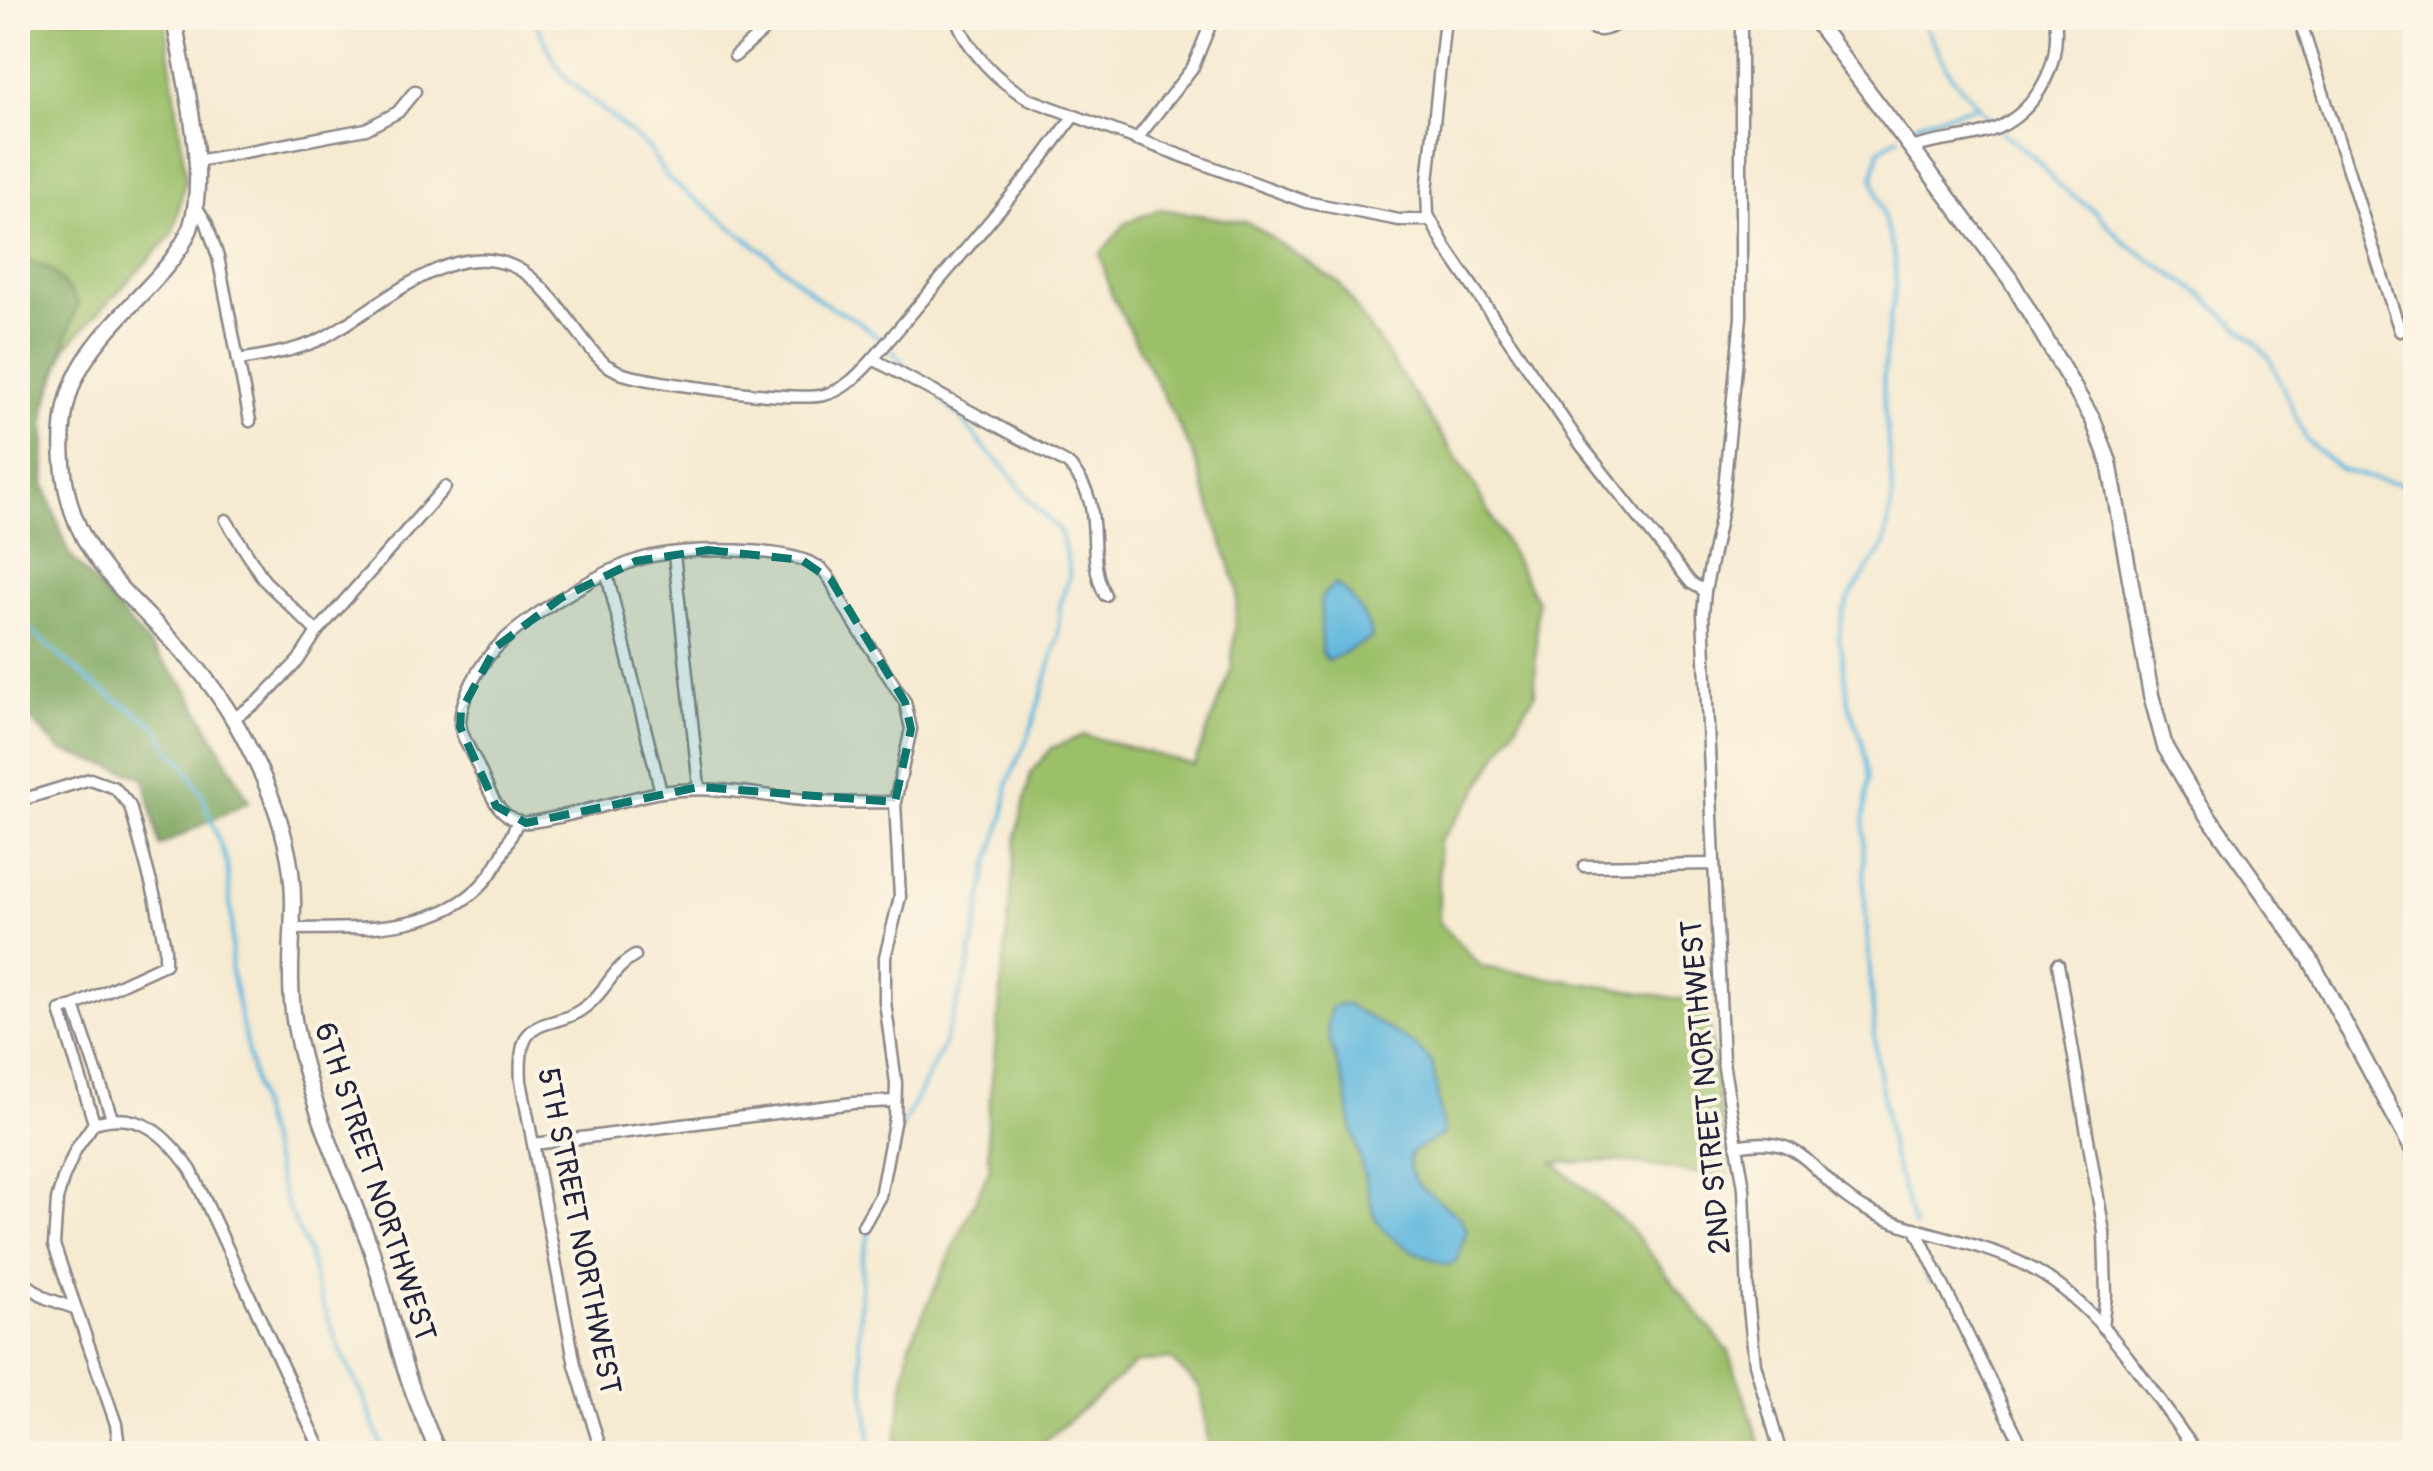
<svg xmlns="http://www.w3.org/2000/svg" width="2433" height="1471" font-family="Pangolin,sans-serif">
<style>
.green{fill:#9cc06a;stroke:#5f7152;stroke-width:2.5}
.forest{fill:#7da65e;stroke:#50644c;stroke-width:2.5}
.water{fill:#61b8de;stroke:#426d8c;stroke-width:2.5}
.lines{fill:none;stroke-linecap:round;stroke-linejoin:round}
.stream{stroke:#61b8de;stroke-width:4}
.minor-casing{stroke:#8c8686;stroke-width:15}
.tertiary-casing{stroke:#8c8686;stroke-width:19}
.minor{stroke:#fff;stroke-width:10}
.tertiary{stroke:#fff;stroke-width:14}
.marked{fill:#0f766e;fill-opacity:0.2;stroke:#0f766e;stroke-width:8;stroke-dasharray:20 12;stroke-linejoin:round}
.labels{text-anchor:middle;dominant-baseline:central;stroke-width:8;stroke-linejoin:round;paint-order:stroke}
.street-label{font-size:30px;fill:#22223b;stroke:#fcf5e5}
</style>
<rect width="100%" height="100%" fill="#fcf5e5"/>
<filter id="ink" filterUnits="userSpaceOnUse"><feTurbulence type="fractalNoise" baseFrequency=".01" numOctaves="2"/><feDisplacementMap in="SourceGraphic" scale="20" xChannelSelector="R" yChannelSelector="G"/><feConvolveMatrix kernelMatrix="1 2 1 2 8 2 1 2 1" color-interpolation-filters="sRGB"/></filter>
<filter id="wash" filterUnits="userSpaceOnUse"><feTurbulence type="fractalNoise" baseFrequency=".0048" numOctaves="4" result="noise"/><feDisplacementMap in="SourceGraphic" scale="40" xChannelSelector="R" yChannelSelector="G"/><feGaussianBlur stdDeviation="2.25" result="paint"/><feColorMatrix in="noise" values="0 0 0 0 0 0 0 0 0 0 0 0 0 0 0 0 0 1.4 0 .05"/><feComposite in="paint" operator="in"/></filter>
<g filter="url(#wash)">
<rect width="100%" height="100%" fill="#f6ead1"/>
<g class="green">
<path d="M18,18H165L186,178L173,234L67,346L45,409L44,484L69,554L18,585Z"/>
<path d="M1160,209L1249,223L1339,283L1471,479L1537,601L1535,693L1474,796L1439,842V922L1482,967L1706,1003L1729,1178L1618,1161L1554,1163L1628,1226L1729,1352L1763,1453H1210L1200,1388L1170,1359L1136,1363L1031,1453H894L910,1343L990,1168L987,1127L1017,834L1031,773L1051,748L1084,735L1194,765L1231,670L1238,589L1193,454L1111,293L1100,254L1127,222Z"/>
</g>
<path class="forest" d="M18,256L52,270L78,302L45,409L44,484L69,554L188,690L249,801L160,846L144,777L60,750L18,707Z"/>
<g class="water">
<path d="M1334,584C1351,591 1369,621 1372,638L1328,661L1321,652V597Z"/>
<path d="M1337,1005H1347L1412,1043L1432,1062L1444,1134L1411,1153C1401,1185 1441,1198 1458,1216C1462,1220 1464,1225 1467,1230L1456,1262L1446,1265C1418,1254 1388,1243 1374,1215L1351,1123L1347,1094L1330,1042L1327,1026L1331,1008Z"/>
</g>
<g class="lines">
<g class="stream">
<path d="M534,18L555,62L568,80L649,149L667,178L767,254L821,301L858,321L886,344L916,377"/>
<path d="M1921,18L1952,77L1996,126L2037,160L2059,186L2097,213L2124,242L2201,294L2256,343L2270,359L2307,441L2340,469L2381,481L2416,485"/>
<path d="M1906,131L1920,122L1976,106"/>
<path d="M1898,137L1879,150L1873,177L1894,255L1896,284L1886,343L1883,391L1893,494L1885,545L1851,594L1843,613L1839,638L1849,705L1863,744L1869,778L1864,816V890L1876,1052L1891,1151L1914,1227"/>
<path d="M18,620L93,684L155,725L173,754L183,762L202,794L227,863L232,925L231,971L261,1116L284,1198L308,1252L317,1290L341,1352L365,1400L385,1454"/>
<path d="M895,1141L942,1048L968,970L989,863L1004,817L1008,783L1030,732L1047,677L1058,637L1060,605L1070,574L1061,533L1029,500L1007,470L983,447L962,419L941,400"/>
<path d="M1921,1250L1929,1282"/>
<path d="M872,1454L859,1337L862,1261L875,1212"/>
</g>
</g>
</g>
<g filter="url(#ink)">
<g class="lines">
<defs>
<g id="minor">
<path d="M956,18C969,52 997,81 1029,99L1306,202L1399,220H1430"/>
<path d="M1445,18L1427,191L1428,215L1446,248L1581,445L1691,583L1705,591"/>
<path d="M1741,18V317L1722,509L1705,591L1703,614L1723,1062L1744,1188L1748,1299L1755,1364L1781,1454"/>
<path d="M2299,18L2400,331"/>
<path d="M735,56L778,18"/>
<path d="M1136,140L1193,67L1213,18"/>
<path d="M1910,149C1933,140 1957,140 1980,134C2032,121 2062,69 2055,18"/>
<path d="M197,161L366,129L398,112L415,91"/>
<path d="M196,206L207,224L218,257L250,421"/>
<path d="M873,359L1068,464C1110,508 1082,550 1105,595"/>
<path d="M238,360C264,356 295,351 319,340C378,311 457,227 525,273C553,293 573,328 595,354L606,365L623,374C652,383 797,402 824,395C845,390 859,374 873,359L1039,163L1073,117"/>
<path d="M226,520L264,580L317,632"/>
<path d="M674,554L699,787"/>
<path d="M607,575L661,792"/>
<path d="M234,718L260,700L298,661L317,632L445,487"/>
<path d="M18,801L90,779L115,788L130,806L156,901L165,948V964L74,1006"/>
<path d="M1584,866L1713,864"/>
<path d="M292,929C355,928 438,934 484,882C499,865 508,842 518,821"/>
<path d="M2058,964L2104,1232L2106,1295L2102,1327"/>
<path d="M94,1123L60,1010L74,1006L112,1118"/>
<path d="M2401,1128L2416,1120"/>
<path d="M534,1144L853,1103L895,1101"/>
<path d="M1736,1146C1811,1131 1811,1181 1865,1209C1911,1233 1963,1238 2010,1258C2095,1292 2145,1383 2198,1454"/>
<path d="M863,1226L880,1196L895,1118L896,1083L885,1002V957L900,897L895,802L911,729L905,702L838,597C834,584 828,573 817,566C784,546 690,548 652,556C608,565 527,616 496,648C479,665 461,698 460,722C460,735 471,751 477,764C488,786 494,815 521,822C539,826 633,796 661,792C717,784 757,796 812,801C839,804 868,802 895,802"/>
<path d="M1915,1228L2026,1454"/>
<path d="M18,1278L46,1298L74,1308"/>
<path d="M120,1454L116,1424L54,1245L57,1200L63,1179L76,1149L94,1123C140,1109 166,1135 191,1170L323,1454"/>
<path d="M602,1454L575,1365L521,1081C516,1004 554,1037 591,1002C608,987 613,968 635,956"/>
</g>
<g id="tertiary">
<path d="M174,18C183,77 210,172 190,229C181,251 165,269 149,286C94,345 56,376 63,463C70,564 140,599 198,669C226,702 245,738 263,777C281,818 294,863 293,907C292,947 288,987 295,1026C309,1102 342,1171 369,1243C382,1280 390,1320 402,1358C411,1390 425,1422 439,1454"/>
<path d="M1584,18C1594,34 1609,28 1622,18"/>
<path d="M1813,18L2010,279L2093,420L2109,462L2151,695L2165,747L2192,793L2310,959L2416,1156"/>
</g>
</defs>
<use href="#minor" class="minor-casing"/>
<use href="#tertiary" class="tertiary-casing"/>
<use href="#minor" class="minor"/>
<use href="#tertiary" class="tertiary"/>
</g>
</g>
<path class="marked" d="M708,550L802,560L831,580L905,702L911,729L895,802L699,787L526,823L496,806L460,727L461,711L496,647L561,598L636,561Z"/>
<g class="labels">
<g class="street-label">
<text transform="translate(1706 1087) rotate(-95)">2ND STREET NORTHWEST</text>
<text transform="translate(375 1182) rotate(72)">6TH STREET NORTHWEST</text>
<text transform="translate(579 1231) rotate(79)">5TH STREET NORTHWEST</text>
</g>
</g>
<rect width="2433" height="1471" fill="none" stroke="#fcf5e5" stroke-width="60"/>
</svg>
